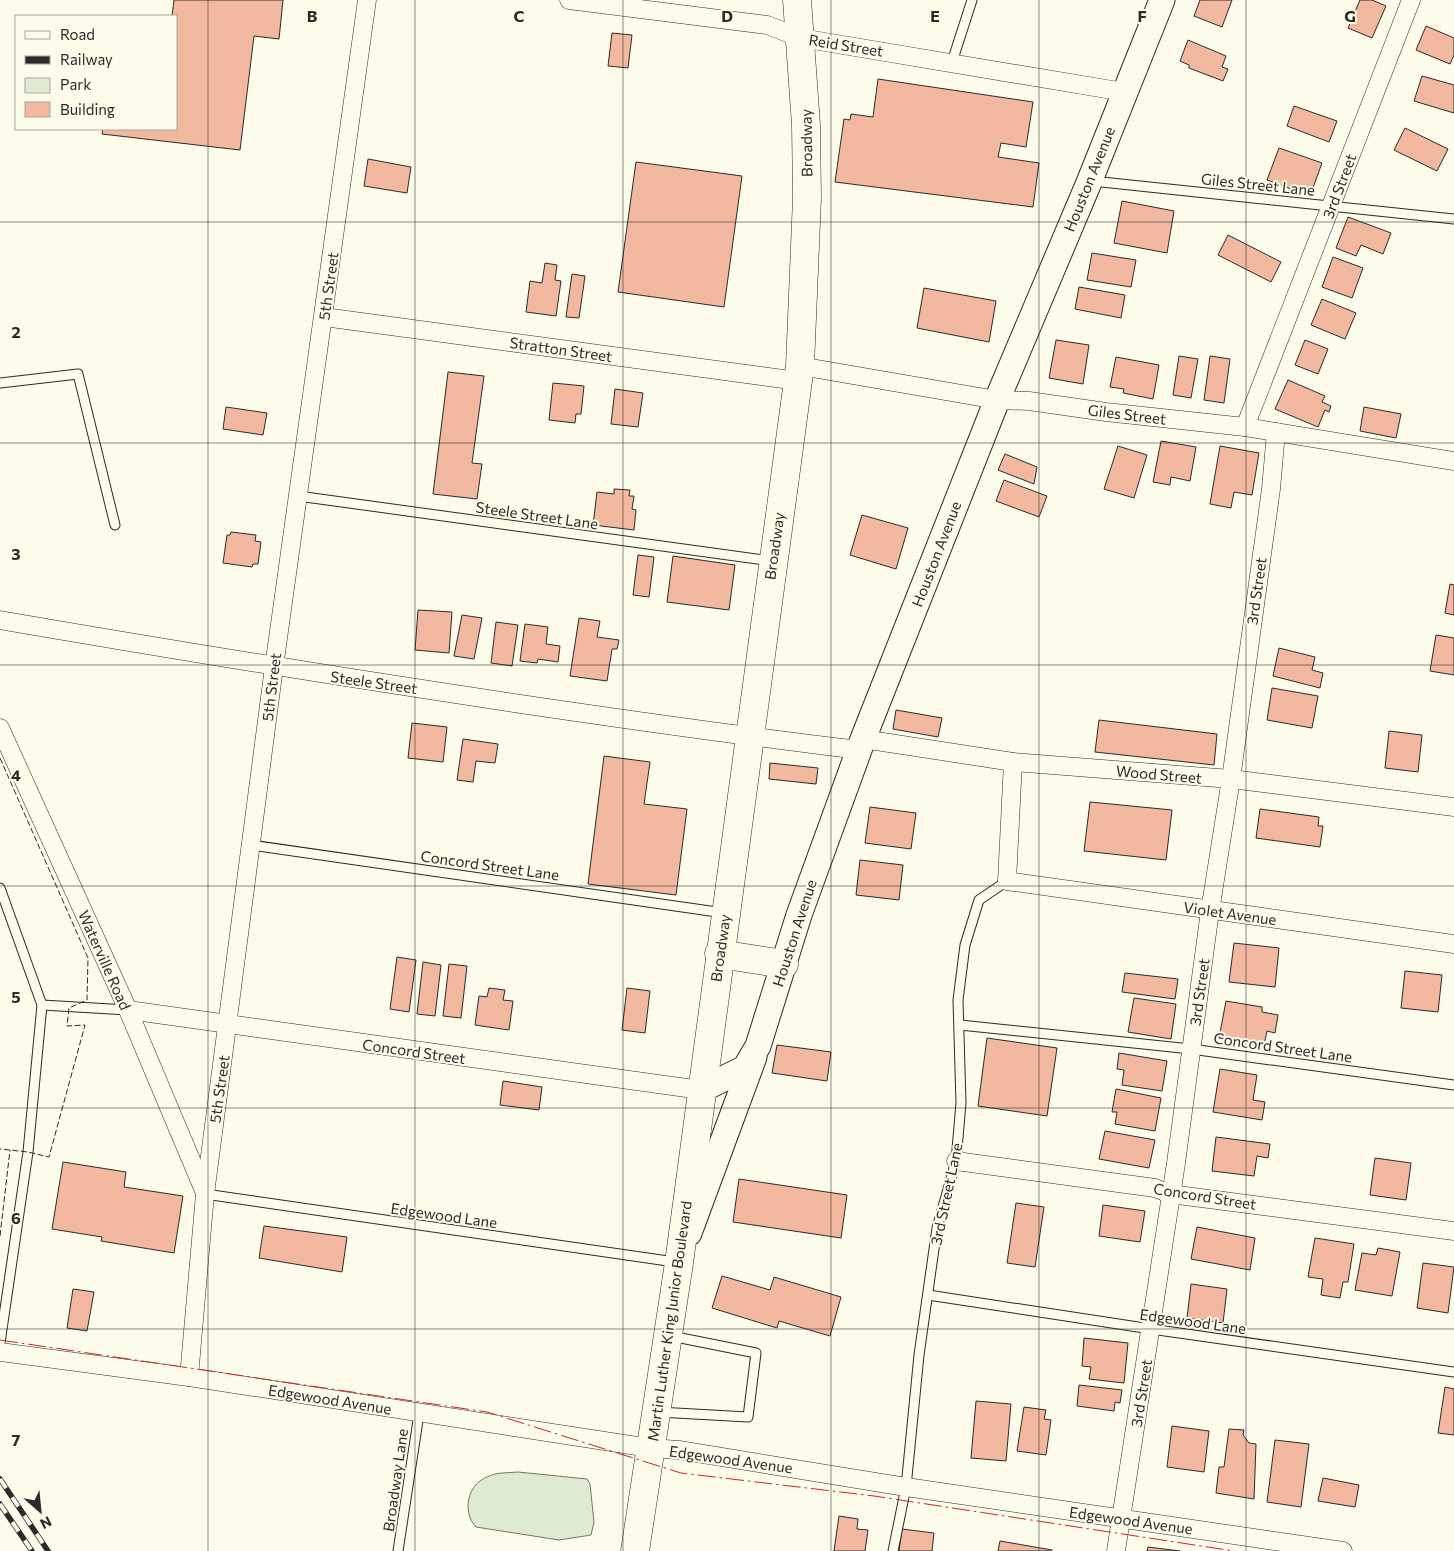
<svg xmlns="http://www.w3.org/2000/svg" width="1454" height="1551" font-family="Commissioner,sans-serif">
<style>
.green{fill:#deebd1;stroke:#74746e}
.building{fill:#f2b8a0;stroke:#2b2b2b}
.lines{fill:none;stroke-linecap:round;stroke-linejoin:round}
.lane-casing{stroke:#2b2b2b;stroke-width:11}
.street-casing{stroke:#2b2b2b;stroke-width:19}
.secondary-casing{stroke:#2b2b2b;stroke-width:27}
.primary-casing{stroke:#2b2b2b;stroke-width:29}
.lane{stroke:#fdfbea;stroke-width:9}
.street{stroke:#fdfbea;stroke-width:18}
.secondary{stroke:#fdfbea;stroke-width:25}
.primary{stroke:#fdfbea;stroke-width:28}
.rail-casing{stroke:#2b2b2b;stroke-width:5.5}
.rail{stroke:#fdfbea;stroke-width:4;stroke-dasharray:11;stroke-linecap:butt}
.fence{stroke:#2b2b2b;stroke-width:1;stroke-dasharray:6 2.5;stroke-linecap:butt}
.power{stroke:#c62828;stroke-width:1;stroke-dasharray:18 4 2.5 4;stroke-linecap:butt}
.grid{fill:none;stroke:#2b2b2b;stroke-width:1;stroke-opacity:0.55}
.labels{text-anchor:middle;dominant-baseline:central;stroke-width:4;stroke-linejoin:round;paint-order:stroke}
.street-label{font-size:15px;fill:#2b2b2b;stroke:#fdfbea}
.grid-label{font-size:16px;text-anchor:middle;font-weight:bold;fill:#2b2b2b;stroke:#fdfbea;stroke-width:4;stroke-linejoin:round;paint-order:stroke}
</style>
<rect width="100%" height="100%" fill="#fdfbea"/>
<path class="green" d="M518,1472L587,1479L590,1484L594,1522L591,1535L559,1540L476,1527C462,1512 467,1485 487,1477C496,1472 508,1473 518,1472Z"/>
<g class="building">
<path d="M174,0H283L279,39L254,36L240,150L102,134L103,129H176V16H172Z"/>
<path d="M1200,0H1232L1222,27L1194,16Z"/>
<path d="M1360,0H1372L1386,6L1372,38L1348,28Z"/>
<path d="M1426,26L1454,38V55L1450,64L1416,50Z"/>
<path d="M612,33L632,35L628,68L608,66Z"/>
<path d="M1188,40L1226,56L1222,67L1228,69L1223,81L1189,68V65L1180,61Z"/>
<path d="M1422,76L1454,85V113L1414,101Z"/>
<path d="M878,79L1033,102L1026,147L1001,143L998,157L1039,163L1033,207L835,182L844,119L850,120L851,114L873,117Z"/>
<path d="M1294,106L1337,121L1329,142L1287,126Z"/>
<path d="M1405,128L1448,149L1437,171L1394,150Z"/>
<path d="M1279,148L1322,163L1310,196L1267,180Z"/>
<path d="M368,159L411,167L407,193L364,186Z"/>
<path d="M636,162L742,176L724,307L618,292Z"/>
<path d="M1122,201L1174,211L1167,253L1114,243Z"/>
<path d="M1348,217L1391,233L1383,254L1361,245L1356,256L1336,248Z"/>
<path d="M1228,235L1281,262L1271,282L1218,255Z"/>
<path d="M1092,253L1136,260L1131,287L1087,280Z"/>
<path d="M1333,257L1363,268L1352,298L1322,287Z"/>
<path d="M545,263L557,265L555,280L561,281L556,316L526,312L530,281L542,283Z"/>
<path d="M572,274L585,276L579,318L566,317Z"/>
<path d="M1079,287L1125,295L1121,318L1075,309Z"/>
<path d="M924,288L996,301L989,342L917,328Z"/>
<path d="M1322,299L1356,313L1345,339L1311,325Z"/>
<path d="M1056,340L1089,345L1083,384L1049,378Z"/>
<path d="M1305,340L1328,349L1318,374L1295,365Z"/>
<path d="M1179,356L1198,359L1191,398L1173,395Z"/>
<path d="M1210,356L1230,359L1224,403L1204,400Z"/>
<path d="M1116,357L1159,365L1153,399L1123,393L1124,389L1110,387Z"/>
<path d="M448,372L484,376L472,463L482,464L477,499L433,494Z"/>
<path d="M1288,380L1325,396L1322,402L1331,406L1329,412L1325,410L1318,427L1275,409Z"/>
<path d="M553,383L584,386L581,414H576L575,423L549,420Z"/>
<path d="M615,389L643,393L638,427L611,424Z"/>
<path d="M226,407L267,413L263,435L223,429Z"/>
<path d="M1364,407L1401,414L1396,438L1360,431Z"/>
<path d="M1161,441L1196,447L1190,481L1171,477L1170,485L1153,482Z"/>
<path d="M1118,446L1147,455L1134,498L1104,489Z"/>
<path d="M1220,446L1259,453L1252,495L1234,492L1231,508L1210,504Z"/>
<path d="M1005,454L1037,467L1034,484L998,470Z"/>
<path d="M1004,480L1047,496L1039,517L996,501Z"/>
<path d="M614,489L630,490L629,496H634L632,509L636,510L634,530L593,525L597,492L614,494Z"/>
<path d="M862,515L908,528L896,569L850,555Z"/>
<path d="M231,532L256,535L255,541L261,542L258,564H253L252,567L223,563L227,535H230Z"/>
<path d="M638,555L654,557L649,597L633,595Z"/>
<path d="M673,556L735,565L729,610L667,602Z"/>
<path d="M1450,584L1454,585V615L1445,613Z"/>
<path d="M418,610L452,612L449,653L415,650Z"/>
<path d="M462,615L482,618L474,659L454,656Z"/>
<path d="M579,618L600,621L597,637L619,640L617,649H612L607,681L570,676Z"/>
<path d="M496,622L518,625L512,666L491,663Z"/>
<path d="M525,624L548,627L546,644L560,646L558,662L538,659L537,663L520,661Z"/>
<path d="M1436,635L1454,638V675L1430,671Z"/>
<path d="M1279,648L1315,657L1312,670L1323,673L1320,688L1273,676Z"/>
<path d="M1272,688L1318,696L1312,728L1267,720Z"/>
<path d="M896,710L942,718L938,737L893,729Z"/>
<path d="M1099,720L1217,734L1214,765L1095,752Z"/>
<path d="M412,723L447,727L443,762L408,758Z"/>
<path d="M1389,731L1422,735L1418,772L1385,768Z"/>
<path d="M463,739L498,744L495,763L476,761L473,782L457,780Z"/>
<path d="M604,756L650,762L644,804L687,809L676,895L588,884Z"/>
<path d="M770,763L818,768L816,784L769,779Z"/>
<path d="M1090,802L1172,810L1166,860L1084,851Z"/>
<path d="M870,807L916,813L911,849L865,843Z"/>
<path d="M1260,809L1319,817L1318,826H1323L1320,847L1256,838Z"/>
<path d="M860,860L903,865L899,900L856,895Z"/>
<path d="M1234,943L1279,948L1275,987L1229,982Z"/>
<path d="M397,957L416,960L409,1012L390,1009Z"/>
<path d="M423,962L441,965L435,1016L417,1014Z"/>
<path d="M449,964L467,966L461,1018L443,1016Z"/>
<path d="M1405,971L1442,975L1438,1012L1401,1008Z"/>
<path d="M1125,973L1178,979L1175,999L1122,992Z"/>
<path d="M489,988L505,990L503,1000L513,1001L509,1030L475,1025L479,996L487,997Z"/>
<path d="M627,988L650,991L645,1033L622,1030Z"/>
<path d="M1134,998L1176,1004L1171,1039L1128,1032Z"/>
<path d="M1226,1001L1262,1007V1012L1278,1015L1275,1033L1267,1031L1264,1045L1219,1038Z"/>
<path d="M987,1038L1057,1048L1047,1116L978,1106Z"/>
<path d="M777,1045L831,1052L827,1081L772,1073Z"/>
<path d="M1119,1053L1167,1061L1162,1091L1122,1085L1124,1070L1117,1069Z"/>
<path d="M1220,1069L1257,1075L1253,1100L1265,1102L1262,1120L1213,1112Z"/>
<path d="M503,1081L542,1087L539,1110L500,1105Z"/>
<path d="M1116,1089L1161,1098L1155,1131L1115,1124L1117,1112H1112Z"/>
<path d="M1105,1131L1155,1140L1149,1168L1099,1159Z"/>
<path d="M1216,1137L1270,1144L1268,1158L1257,1156L1254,1176L1212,1171Z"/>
<path d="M1375,1158L1411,1163L1406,1200L1370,1195Z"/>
<path d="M63,1162L126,1172L124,1187L183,1196L174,1253L101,1241L102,1237L52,1229Z"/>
<path d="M739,1179L847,1195L841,1238L733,1222Z"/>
<path d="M1016,1203L1044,1207L1035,1267L1007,1263Z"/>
<path d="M1103,1205L1145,1211L1140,1242L1099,1236Z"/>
<path d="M264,1226L347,1237L342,1272L259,1258Z"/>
<path d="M1197,1227L1255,1238L1250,1270L1191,1259Z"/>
<path d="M1315,1238L1354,1244L1348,1282H1343L1340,1298L1321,1295L1323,1279L1308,1277Z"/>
<path d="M1378,1248L1400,1252L1392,1296L1355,1290L1362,1253L1376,1255Z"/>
<path d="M1423,1263L1454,1267L1448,1313L1417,1308Z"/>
<path d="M722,1276L770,1290L774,1277L841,1297L830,1336L779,1321L777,1328L712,1308Z"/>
<path d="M1191,1284L1227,1289L1223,1323L1187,1318Z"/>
<path d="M73,1289L94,1292L87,1331L67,1328Z"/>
<path d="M1084,1338L1128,1343L1124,1383L1089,1379L1091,1367L1082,1366Z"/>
<path d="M1079,1385L1122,1390L1120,1403L1115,1402L1114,1411L1077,1406Z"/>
<path d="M1445,1387L1454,1389V1435L1438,1433Z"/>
<path d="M976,1401L1011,1404L1006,1461L971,1458Z"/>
<path d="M1024,1407L1046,1410L1044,1419L1051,1420L1046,1455L1017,1451Z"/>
<path d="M1172,1426L1209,1431L1204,1472L1167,1467Z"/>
<path d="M1229,1429L1244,1430L1243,1435L1249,1443L1256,1444L1254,1499L1216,1493L1219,1467H1224Z"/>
<path d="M1275,1440L1309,1444L1301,1507L1267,1502Z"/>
<path d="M1323,1478L1359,1485L1355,1507L1318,1501Z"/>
<path d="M839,1516L858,1519L857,1529L868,1530L865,1551H834Z"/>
<path d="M902,1529L934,1533L932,1551H899Z"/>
<path d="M1000,1541L1052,1550V1551H998Z"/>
<path d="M1148,1547L1180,1551H1147Z"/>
</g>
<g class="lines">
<defs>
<g id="lane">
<path d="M952,62L972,0"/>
<path d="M1092,181L1454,219"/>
<path d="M0,383L78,374L115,525"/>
<path d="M298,496L771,561"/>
<path d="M251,845L724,913"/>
<path d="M0,888L42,1005L128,1010"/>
<path d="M960,1025L1191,1049L1454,1085"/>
<path d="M205,1194L675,1262"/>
<path d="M928,1295L1151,1329L1454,1372"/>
<path d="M0,1343L28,1152L42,1005"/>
<path d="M658,1412L748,1417L756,1353L671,1336"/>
<path d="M398,1551L419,1414"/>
<path d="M893,1551L906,1487L919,1355L937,1228L956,1161L961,1103L958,1000L965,945L979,900L1007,881"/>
</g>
<g id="street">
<path d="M569,0L767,25L801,38L1124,92"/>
<path d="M324,317L798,381"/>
<path d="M800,366L997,400L1029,401L1106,412L1245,427L1454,461"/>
<path d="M1245,427L1411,0"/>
<path d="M0,620C285,669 572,715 859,750"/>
<path d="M0,728L128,1010L205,1193"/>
<path d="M863,739L1013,762L1231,779L1454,807"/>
<path d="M1013,762L1007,881L1454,944"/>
<path d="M128,1010L701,1090"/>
<path d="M956,1161L1155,1188L1170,1194L1454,1231"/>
<path d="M0,1352L189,1377L650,1448L679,1450L906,1487L1343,1551"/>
<path d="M189,1377L205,1194L274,667L367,0"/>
<path d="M1116,1551L1176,1163L1210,911L1231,779L1271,489L1276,432"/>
</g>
<g id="secondary">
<path d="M701,1090L745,1068L758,1046L799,915L863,739L997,400L1090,180L1162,0"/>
<path d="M689,1233L754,1057"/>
</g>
<g id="primary">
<path d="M719,954L784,964"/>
<path d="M635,1551L679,1263L800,366L807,198L806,125L797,0"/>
</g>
</defs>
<use href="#lane" class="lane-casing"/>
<use href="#street" class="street-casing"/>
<use href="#secondary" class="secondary-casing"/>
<use href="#primary" class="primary-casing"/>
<use href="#lane" class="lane"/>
<use href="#street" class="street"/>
<use href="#secondary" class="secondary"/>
<use href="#primary" class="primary"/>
<defs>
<g id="rail">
<path d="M0,1479L48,1551"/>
<path d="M0,1504L32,1551"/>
</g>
</defs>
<use href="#rail" class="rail-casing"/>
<use href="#rail" class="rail"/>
<g class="fence">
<path d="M0,758L88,958L87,1000L69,1008L67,1026L85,1025L49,1157L28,1152L0,1149"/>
<path d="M0,1236L10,1150"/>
</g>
<path class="power" d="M0,1340L487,1412L681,1473L874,1496L1234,1551"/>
</g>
<path class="grid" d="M208,0V1551M415,0V1551M623,0V1551M831,0V1551M1039,0V1551M1246,0V1551M0,222H1454M0,443H1454M0,665H1454M0,886H1454M0,1108H1454M0,1329H1454"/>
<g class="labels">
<g class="street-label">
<text transform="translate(846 45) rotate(9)">Reid Street</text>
<text transform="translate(806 143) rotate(-91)">Broadway</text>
<text transform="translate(1089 179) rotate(-68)">Houston Avenue</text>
<text transform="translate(1258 184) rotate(6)">Giles Street Lane</text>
<text transform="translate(1339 186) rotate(-69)">3rd Street</text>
<text transform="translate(328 286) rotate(-82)">5th Street</text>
<text transform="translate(561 349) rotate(8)">Stratton Street</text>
<text transform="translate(1127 414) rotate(7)">Giles Street</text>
<text transform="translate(537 515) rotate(8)">Steele Street Lane</text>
<text transform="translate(774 546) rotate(-82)">Broadway</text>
<text transform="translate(936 554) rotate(-69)">Houston Avenue</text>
<text transform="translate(1256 591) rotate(-82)">3rd Street</text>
<text transform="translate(374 682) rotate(8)">Steele Street</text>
<text transform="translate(271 687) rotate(-83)">5th Street</text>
<text transform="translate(1159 774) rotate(5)">Wood Street</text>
<text transform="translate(490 865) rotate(8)">Concord Street Lane</text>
<text transform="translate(1230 913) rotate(8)">Violet Avenue</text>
<text transform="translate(794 933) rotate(-72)">Houston Avenue</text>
<text transform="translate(720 948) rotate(-82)">Broadway</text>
<text transform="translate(105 960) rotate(66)">Waterville Road</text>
<text transform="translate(1199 992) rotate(-82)">3rd Street</text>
<text transform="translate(1283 1047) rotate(8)">Concord Street Lane</text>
<text transform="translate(414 1051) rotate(8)">Concord Street</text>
<text transform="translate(219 1089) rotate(-82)">5th Street</text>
<text transform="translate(946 1194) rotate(-78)">3rd Street Lane</text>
<text transform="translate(1205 1196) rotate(9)">Concord Street</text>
<text transform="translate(444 1215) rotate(8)">Edgewood Lane</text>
<text transform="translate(669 1321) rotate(-82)">Martin Luther King Junior Boulevard</text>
<text transform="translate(1193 1321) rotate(8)">Edgewood Lane</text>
<text transform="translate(1141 1393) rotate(-81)">3rd Street</text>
<text transform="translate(330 1399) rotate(9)">Edgewood Avenue</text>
<text transform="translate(731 1459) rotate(8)">Edgewood Avenue</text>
<text transform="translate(395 1480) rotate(-82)">Broadway Lane</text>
<text transform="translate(1131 1520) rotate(8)">Edgewood Avenue</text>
</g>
</g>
<g class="grid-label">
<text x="312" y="22">B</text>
<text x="519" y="22">C</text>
<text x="727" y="22">D</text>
<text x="935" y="22">E</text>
<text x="1142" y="22">F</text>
<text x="1350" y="22">G</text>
<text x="16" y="338">2</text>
<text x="16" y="560">3</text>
<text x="16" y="781">4</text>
<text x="16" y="1003">5</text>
<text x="16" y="1224">6</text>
<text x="16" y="1446">7</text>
</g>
<rect x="15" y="15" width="162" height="115" fill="#fdfbea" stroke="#a9a89e"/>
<rect x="25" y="31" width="25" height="8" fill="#fdfbea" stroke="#a9a89e"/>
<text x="60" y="40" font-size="15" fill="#2b2b2b">Road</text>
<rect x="25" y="56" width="25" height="8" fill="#2b2b2b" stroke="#a9a89e"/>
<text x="60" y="65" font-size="15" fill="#2b2b2b">Railway</text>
<rect x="25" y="78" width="25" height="15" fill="#deebd1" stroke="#a9a89e"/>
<text x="60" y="90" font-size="15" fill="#2b2b2b">Park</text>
<rect x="25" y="102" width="25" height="15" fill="#f2b8a0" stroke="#a9a89e"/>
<text x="60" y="115" font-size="15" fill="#2b2b2b">Building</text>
<g transform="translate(40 1511) rotate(153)" stroke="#fdfbea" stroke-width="4" paint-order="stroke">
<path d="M0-4L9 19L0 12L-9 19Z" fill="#2b2b2b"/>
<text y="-8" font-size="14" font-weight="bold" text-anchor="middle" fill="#2b2b2b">N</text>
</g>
</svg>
